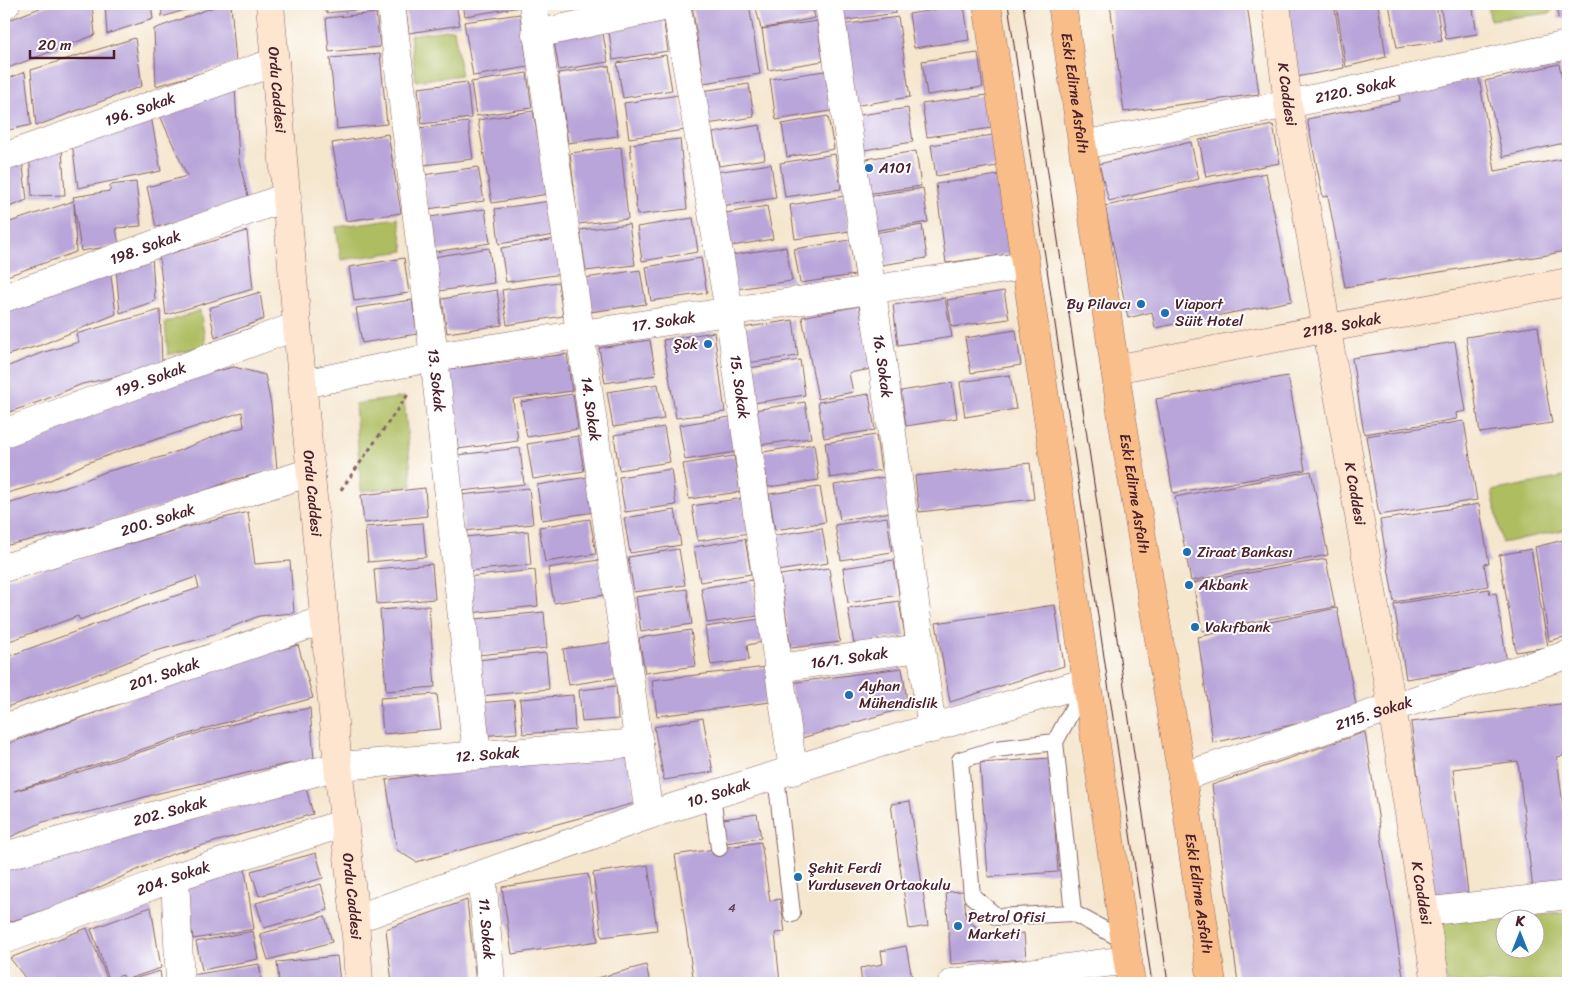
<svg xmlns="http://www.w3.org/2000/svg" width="1572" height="987" font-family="Sriracha,sans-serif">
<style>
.green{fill:#adbd60;stroke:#7c6e46;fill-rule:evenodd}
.building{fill:#b9a5d9}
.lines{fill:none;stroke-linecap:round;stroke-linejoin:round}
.lane-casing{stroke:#866564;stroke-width:18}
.street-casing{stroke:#866564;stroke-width:29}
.secondary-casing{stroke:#866564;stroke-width:29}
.primary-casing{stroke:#866564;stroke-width:29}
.path{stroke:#866564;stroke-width:3;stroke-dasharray:4 4;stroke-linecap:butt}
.lane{stroke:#fff;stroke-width:16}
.street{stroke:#fff;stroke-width:28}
.secondary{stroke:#fde5d0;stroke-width:28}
.primary{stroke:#f9bd89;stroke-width:28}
.tram{stroke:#4a1f2b;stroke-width:1}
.poi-dot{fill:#1f6fb2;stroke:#fff;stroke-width:2}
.labels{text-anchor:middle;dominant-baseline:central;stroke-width:4;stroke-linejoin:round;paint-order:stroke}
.number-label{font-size:12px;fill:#664056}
.street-label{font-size:15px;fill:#4a1f2b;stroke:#fff}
.poi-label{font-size:15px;fill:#4a1f2b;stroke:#fff;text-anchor:start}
</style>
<rect width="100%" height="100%" fill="#fff"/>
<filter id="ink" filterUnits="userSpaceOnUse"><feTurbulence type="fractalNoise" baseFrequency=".02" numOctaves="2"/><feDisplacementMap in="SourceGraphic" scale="10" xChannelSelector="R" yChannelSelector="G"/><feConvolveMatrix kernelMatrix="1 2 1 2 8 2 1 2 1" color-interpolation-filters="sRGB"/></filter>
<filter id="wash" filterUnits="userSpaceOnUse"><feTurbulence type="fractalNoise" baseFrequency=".0096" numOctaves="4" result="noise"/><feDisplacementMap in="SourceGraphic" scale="20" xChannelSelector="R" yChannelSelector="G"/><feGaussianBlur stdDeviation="1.12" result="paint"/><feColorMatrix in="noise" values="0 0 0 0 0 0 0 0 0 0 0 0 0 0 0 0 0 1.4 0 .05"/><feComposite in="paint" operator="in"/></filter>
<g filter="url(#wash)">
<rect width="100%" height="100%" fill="#f5e6ce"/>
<g class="green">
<path d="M1488,4H1550L1551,13L1490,20Z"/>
<path d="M454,29L461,75L416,81L410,35Z"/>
<path d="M398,218L404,251L341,260L336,227Z"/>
<path d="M200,310L206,345L168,355L165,323Z"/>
<path d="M404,397L412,486L361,491L355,404Z"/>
<path d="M1568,476V529L1502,543L1492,491Z"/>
<path d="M1568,912V983H1447L1437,921ZM1504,920H1534V950H1504Z"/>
</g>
<g id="blocks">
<g class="building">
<path d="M50,4H92L95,35L5,69L4,22Z"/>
<path d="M105,4H151L153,19L107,34Z"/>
<path d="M161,4H205L162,17Z"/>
<path d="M222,4H231L236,63L156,86L154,29Z"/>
<path d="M325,4H376V8L326,13Z"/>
<path d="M405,4H456L460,25L409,33Z"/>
<path d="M463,4H520V7L465,16Z"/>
<path d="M703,4H749L760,74L704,83L692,5Z"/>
<path d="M755,4H812L815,18L761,29Z"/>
<path d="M838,4H895L896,13L841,21Z"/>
<path d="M907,4H927V5L907,7Z"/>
<path d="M1110,4H1247L1259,94L1124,112Z"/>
<path d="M1284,4H1334L1344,68L1296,77Z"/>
<path d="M1336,4H1378L1386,57L1346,67Z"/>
<path d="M1389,4H1436L1442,41L1397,48Z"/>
<path d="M1440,4H1472L1477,34L1446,39Z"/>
<path d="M1557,4H1568V17L1558,19Z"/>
<path d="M964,5L969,40L914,48L909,14Z"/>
<path d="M376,13L380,47L329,52L326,18Z"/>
<path d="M520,14L528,67L473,76L464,22Z"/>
<path d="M663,17L668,51L613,60L608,25Z"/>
<path d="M898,17L910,97L853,106L841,25Z"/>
<path d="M817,21L823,61L768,70L762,29Z"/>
<path d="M602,28L608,62L559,70L553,35Z"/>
<path d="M135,38L142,86L36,126L31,70Z"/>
<path d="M978,53L983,87L927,95L922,61Z"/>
<path d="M380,54L387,124L337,129L330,58Z"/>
<path d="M666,55L672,90L623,98L617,63Z"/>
<path d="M1559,64L1568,106V142L1503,157L1485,81Z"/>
<path d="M1568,64V77H1567L1565,65Z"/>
<path d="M609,66L618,136L568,143L558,73Z"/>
<path d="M825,71L831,111L776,120L770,79Z"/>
<path d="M25,72L31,125L4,131V80Z"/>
<path d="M527,73L532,108L476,116L471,82Z"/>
<path d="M1479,78L1495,171L1568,158V250L1547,255L1345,287L1328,196L1323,197L1307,119L1400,101L1399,94Z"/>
<path d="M467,82L471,118L422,124L418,88Z"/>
<path d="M749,84L754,117L707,124L702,91Z"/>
<path d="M235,86L239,161L250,204L156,227L147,187L187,176L157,109Z"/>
<path d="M679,95L685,130L629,138L624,103Z"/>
<path d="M987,95L992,128L927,137L922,104Z"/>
<path d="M908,108L913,142L858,151L853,116Z"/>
<path d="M533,111L548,194L492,203L478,120Z"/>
<path d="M151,116L161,171L78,188L71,135Z"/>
<path d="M828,116L834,149L787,157L782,124Z"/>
<path d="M468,122L473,159L424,165L419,128Z"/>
<path d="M760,125L765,159L719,166L713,133Z"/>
<path d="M1273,125L1280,163L1206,177L1199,140Z"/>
<path d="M388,134L401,213L346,221L332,143Z"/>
<path d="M993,135L997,166L936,176L931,145Z"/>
<path d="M680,139L687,209L637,215L630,144Z"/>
<path d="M1191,142L1199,179L1109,201L1099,164Z"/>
<path d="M621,147L628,219L578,224L570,153Z"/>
<path d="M62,149L65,195L32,196L29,151Z"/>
<path d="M916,151L921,186L866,194L860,160Z"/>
<path d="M835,154L841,189L785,197L780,163Z"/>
<path d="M22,159L27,200L4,209V164Z"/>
<path d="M771,164L776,198L721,206L716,172Z"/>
<path d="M478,167L484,201L428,209L423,175Z"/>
<path d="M1266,173L1292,301L1155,328L1152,312L1128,318L1105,206Z"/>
<path d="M1005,174L1016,253L946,263L936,184Z"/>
<path d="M136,182L141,226L116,228L119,245L81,251L74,203L76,252L4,277V224L74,201L73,197L110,191V185Z"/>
<path d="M923,188L928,222L873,231L868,196Z"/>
<path d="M845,196L850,231L795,239L790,205Z"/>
<path d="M550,201L555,235L499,244L495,209Z"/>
<path d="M767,206L773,239L726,247L720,214Z"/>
<path d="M485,209L490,243L435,252L430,217Z"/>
<path d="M693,218L698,252L642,261L637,227Z"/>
<path d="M629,224L635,265L586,271L580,230Z"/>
<path d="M922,225L927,258L881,265L875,233Z"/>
<path d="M247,231L253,289L166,315L159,257Z"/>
<path d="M556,239L562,274L506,282L501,248Z"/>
<path d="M850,240L855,275L800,283L794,249Z"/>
<path d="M786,247L792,281L736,289L731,255Z"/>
<path d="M489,248L494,283L439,291L433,257Z"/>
<path d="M152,257L155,301L120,313L116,268Z"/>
<path d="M404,258L409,293L354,301L349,267Z"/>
<path d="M701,258L707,293L651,301L646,267Z"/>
<path d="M110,268L116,314L41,345L4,356V306Z"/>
<path d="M640,270L646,304L590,312L585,278Z"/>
<path d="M558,282L563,316L507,325L502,290Z"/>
<path d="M497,290L502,325L447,333L442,299Z"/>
<path d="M1004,291L1009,319L952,327L947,300Z"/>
<path d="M260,292L264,319L215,338L209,308Z"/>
<path d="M945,298L952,337L898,345L893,305Z"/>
<path d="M412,300L417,334L362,343L356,308Z"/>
<path d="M859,306L871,369L849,373L853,392L818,399L802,317Z"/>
<path d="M160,310L162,362L120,376L82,384L44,400L4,414V368L41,353L79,342L76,334Z"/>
<path d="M793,320L798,356L747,363L742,328Z"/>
<path d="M1538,326L1546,390L1552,423L1480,433L1466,337Z"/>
<path d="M1016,330L1021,365L971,373L965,338Z"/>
<path d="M714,332L725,412L676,418L663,340Z"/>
<path d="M650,340L656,375L605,383L599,348Z"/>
<path d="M1455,342L1466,411L1456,413L1457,419L1364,434L1352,358Z"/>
<path d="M567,354L572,391L513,399L518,441L458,449L448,369Z"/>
<path d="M800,360L805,395L754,403L749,368Z"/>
<path d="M234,367L265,375L271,405L277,469L232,480L180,501L120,519L4,546V505L73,485L105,472L165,456L226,432L244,427L242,412L123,450L87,463L48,481L4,494V445L162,384Z"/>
<path d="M1010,375L1016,409L965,417L960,382Z"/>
<path d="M1288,376L1305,470L1173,493L1156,399Z"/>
<path d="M952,383L957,418L906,426L901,391Z"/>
<path d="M658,384L664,419L613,427L607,392Z"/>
<path d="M573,394L578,429L527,437L521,402Z"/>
<path d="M869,394L875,430L824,438L818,402Z"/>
<path d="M805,402L811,438L759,445L754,410Z"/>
<path d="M730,417L736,452L685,460L679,425Z"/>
<path d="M1464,421L1477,500L1379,515L1366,436Z"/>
<path d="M664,427L670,462L619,470L614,435Z"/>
<path d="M876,435L881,470L830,478L825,443Z"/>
<path d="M578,436L584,471L533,479L527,444Z"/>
<path d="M814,444L819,480L768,487L763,452Z"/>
<path d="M520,448L524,484L462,491L457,455Z"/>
<path d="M734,456L740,492L689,499L683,464Z"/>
<path d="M1030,463L1034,499L919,512L915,476Z"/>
<path d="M671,469L676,505L625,512L619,477Z"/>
<path d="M1311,471L1328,555L1191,581L1175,497Z"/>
<path d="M588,477L594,512L542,520L537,485Z"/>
<path d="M885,477L891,512L840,520L834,485Z"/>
<path d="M820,487L826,522L775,530L769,494Z"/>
<path d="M425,488L427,516L364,523L361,495Z"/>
<path d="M529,488L533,524L464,531L460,495Z"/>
<path d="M743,498L749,533L698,541L692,506Z"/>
<path d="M1479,504L1489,563L1484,564L1488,586L1394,602L1380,520Z"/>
<path d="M675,510L681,545L630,553L624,518Z"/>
<path d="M248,512L255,564L290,561L294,613L259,616L207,637L152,652L85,679L4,708V658L139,608L199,588L196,577L139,597L80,620L78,616L4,643V579L71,561L183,528Z"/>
<path d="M887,517L892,552L841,560L835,525Z"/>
<path d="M590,519L596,554L545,562L539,527Z"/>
<path d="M423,523L426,557L368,562L365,527Z"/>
<path d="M822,528L828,563L777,571L771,536Z"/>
<path d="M528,531L531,565L467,571L464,537Z"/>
<path d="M745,539L751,574L700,582L694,547Z"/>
<path d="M1568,539V636L1549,641L1535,547Z"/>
<path d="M679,549L685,585L634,592L628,557Z"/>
<path d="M1531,549L1548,647L1516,652L1499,555Z"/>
<path d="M1326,559L1335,607L1202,631L1193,583Z"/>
<path d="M599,560L605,595L554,603L548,568Z"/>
<path d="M894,560L899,595L848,603L843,568Z"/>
<path d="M432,564L435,599L377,604L374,569Z"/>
<path d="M829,568L840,642L791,648L780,575Z"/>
<path d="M535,570L538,606L469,613L466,577Z"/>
<path d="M752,580L758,616L707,623L701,588Z"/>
<path d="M687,589L692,624L641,632L636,597Z"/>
<path d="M1489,589L1490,594L1496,593L1507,663L1406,679L1394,604Z"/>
<path d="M899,601L905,636L854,644L848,609Z"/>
<path d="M1055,605L1064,666L950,702L936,623Z"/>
<path d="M429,606L435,687L386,691L380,610Z"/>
<path d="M1337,608L1357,710L1213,743L1198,637Z"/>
<path d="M544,612L547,648L478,655L475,619Z"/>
<path d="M759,619L763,642L747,645L749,660L711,665L705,627Z"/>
<path d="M691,630L696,666L645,673L639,638Z"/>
<path d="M614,642L620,677L569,685L563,649Z"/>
<path d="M298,645L313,698L210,727L14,791L57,779L208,730L272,715L310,708L314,760L282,765L159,793L106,808L43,822L4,840V745L112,707L142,694L264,654Z"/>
<path d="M546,653L549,689L481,696L477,660Z"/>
<path d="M767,667L771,702L657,716L652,680Z"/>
<path d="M902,668L908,707L802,738L789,683Z"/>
<path d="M616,686L618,719L582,722L579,690Z"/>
<path d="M437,694L441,729L383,734L380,698Z"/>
<path d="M573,695L575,730L523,734L520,699Z"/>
<path d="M514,700L517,733L480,736L477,703Z"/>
<path d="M1568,703V755L1557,757L1568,847V885L1533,890L1518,761L1453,769L1468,893L1433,897L1411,722Z"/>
<path d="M703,718L713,772L664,780L654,727Z"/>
<path d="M1365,732L1404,983H1238L1212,785Z"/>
<path d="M626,753L635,803L416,862L397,850L386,780L508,761Z"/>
<path d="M1050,758L1058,872L988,877L980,763Z"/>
<path d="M306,788L313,814L172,854L65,903L4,924V868Z"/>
<path d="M910,801L928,926L909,929L891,804Z"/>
<path d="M757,814L761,838L726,843L723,819Z"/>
<path d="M761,842L770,901L780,899L785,932L775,933L780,983H694L675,855Z"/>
<path d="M316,853L323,878L259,896L251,871Z"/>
<path d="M244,863L254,929L193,939L185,881Z"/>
<path d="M648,865L657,930L602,937L593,873Z"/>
<path d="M588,874L598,941L512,954L502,887Z"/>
<path d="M321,884L328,910L264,928L256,903Z"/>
<path d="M964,891L966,919L987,935L1024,933L1026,959L951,964L946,892Z"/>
<path d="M467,900L476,983H392L386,929Z"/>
<path d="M151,907L161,968L125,980L123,975L109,979L91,929Z"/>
<path d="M325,916L332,942L268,960L260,934Z"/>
<path d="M87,928L107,978L100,980L101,983H29L10,958Z"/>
<path d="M253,931L258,959L202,970L196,942Z"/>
<path d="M906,946L913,983H862L860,968L883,964L881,951Z"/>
<path d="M337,956L340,982L279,983L277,962Z"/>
<path d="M259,964L262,983H193L192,975Z"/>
<path d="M646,965L650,983H579Z"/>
<path d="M160,971L162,983H120Z"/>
</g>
</g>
</g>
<g filter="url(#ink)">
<use href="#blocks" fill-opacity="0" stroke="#866564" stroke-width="1"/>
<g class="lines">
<defs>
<g id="lane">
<path d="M1086,684L1055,742L1073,913L1125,941"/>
<path d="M1055,742L996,749L960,760L972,896L997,917L1073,913"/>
<path d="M776,776L792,914"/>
<path d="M712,796L719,848"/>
</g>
<g id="street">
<path id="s1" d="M391,4L434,357L477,756"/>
<path id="s2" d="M533,4L649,815"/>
<path id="s3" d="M676,4L729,311L793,771"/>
<path id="s4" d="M829,4L882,360L932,729"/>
<path d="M4,5L6,4"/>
<path d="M536,34L677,4"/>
<path id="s5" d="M1083,145L1288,104L1568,45"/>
<path id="s6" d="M4,157L275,62"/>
<path id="s7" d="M4,298L287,197"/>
<path id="s8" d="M303,384L434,357L1025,266"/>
<path id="s9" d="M4,433L297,326"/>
<path id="s10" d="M4,568L311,472"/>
<path id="s11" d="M778,668L920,648"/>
<path id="s12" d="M4,728L324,620"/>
<path id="s13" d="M1182,777L1392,707L1568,655"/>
<path id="s14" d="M4,856L338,766L639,743"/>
<path id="s15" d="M482,875L491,983"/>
<path d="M175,877L180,983"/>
<path d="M1424,912L1568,895"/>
<path id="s16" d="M355,919L649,815L843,754L1087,682"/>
<path id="s17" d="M4,940L175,877L345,823"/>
<path d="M952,983L1128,960"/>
</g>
<g id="secondary">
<path id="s18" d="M270,4L297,326L338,766L355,919L359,983"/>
<path id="s19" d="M1276,4L1288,104L1392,707L1436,983"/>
<path id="s20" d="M1115,369L1568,282"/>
</g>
<g id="primary">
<path d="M987,4L1131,983"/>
<path id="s21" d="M1062,4L1122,418L1182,777L1212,983"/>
</g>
</defs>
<use href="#lane" class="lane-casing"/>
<use href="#street" class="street-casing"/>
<use href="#secondary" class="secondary-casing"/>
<use href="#primary" class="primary-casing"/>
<path class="path" d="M341,490L409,393"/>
<use href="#lane" class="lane"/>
<use href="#street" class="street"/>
<use href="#secondary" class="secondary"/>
<use href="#primary" class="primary"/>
<g class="tram">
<path d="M1008,4L1152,983"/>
<path d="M1023,4L1168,983"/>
</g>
</g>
</g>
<g class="poi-dot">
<circle cx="869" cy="168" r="5"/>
<circle cx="1141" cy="304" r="5"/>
<circle cx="1165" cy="313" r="5"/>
<circle cx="708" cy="344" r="5"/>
<circle cx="1187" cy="552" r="5"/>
<circle cx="1189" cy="585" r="5"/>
<circle cx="1195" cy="627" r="5"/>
<circle cx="849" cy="695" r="5"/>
<circle cx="798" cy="877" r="5"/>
<circle cx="958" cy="926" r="5"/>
</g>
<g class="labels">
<g class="number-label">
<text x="732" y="908">4</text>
</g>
<g class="street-label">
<text stroke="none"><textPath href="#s18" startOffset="86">Ordu Caddesi</textPath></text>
<text stroke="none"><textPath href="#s5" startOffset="278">2120. Sokak</textPath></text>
<text stroke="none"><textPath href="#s21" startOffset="90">Eski Edirne Asfaltı</textPath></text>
<text stroke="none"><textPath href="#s19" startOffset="91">K Caddesi</textPath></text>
<text stroke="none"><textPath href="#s6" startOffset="144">196. Sokak</textPath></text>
<text stroke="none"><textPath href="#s7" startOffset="150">198. Sokak</textPath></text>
<text stroke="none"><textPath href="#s8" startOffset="366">17. Sokak</textPath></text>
<text stroke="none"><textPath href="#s20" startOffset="231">2118. Sokak</textPath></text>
<text stroke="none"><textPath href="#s4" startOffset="366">16. Sokak</textPath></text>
<text stroke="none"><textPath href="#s9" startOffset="156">199. Sokak</textPath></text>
<text stroke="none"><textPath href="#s1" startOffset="379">13. Sokak</textPath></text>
<text stroke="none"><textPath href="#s3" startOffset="388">15. Sokak</textPath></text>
<text stroke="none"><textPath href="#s2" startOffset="409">14. Sokak</textPath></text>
<text stroke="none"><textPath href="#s19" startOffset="496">K Caddesi</textPath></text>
<text stroke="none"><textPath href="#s18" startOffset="491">Ordu Caddesi</textPath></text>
<text stroke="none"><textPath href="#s21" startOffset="495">Eski Edirne Asfaltı</textPath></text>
<text stroke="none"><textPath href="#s10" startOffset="161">200. Sokak</textPath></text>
<text stroke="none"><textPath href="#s11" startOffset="72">16/1. Sokak</textPath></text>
<text stroke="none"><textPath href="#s12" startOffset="169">201. Sokak</textPath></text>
<text stroke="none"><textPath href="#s13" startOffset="202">2115. Sokak</textPath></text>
<text stroke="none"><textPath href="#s14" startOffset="496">12. Sokak</textPath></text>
<text stroke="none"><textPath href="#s16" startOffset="385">10. Sokak</textPath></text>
<text stroke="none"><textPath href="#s14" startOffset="172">202. Sokak</textPath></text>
<text stroke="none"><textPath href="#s17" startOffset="180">204. Sokak</textPath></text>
<text stroke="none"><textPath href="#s19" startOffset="901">K Caddesi</textPath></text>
<text stroke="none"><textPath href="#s21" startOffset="900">Eski Edirne Asfaltı</textPath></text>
<text stroke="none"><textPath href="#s18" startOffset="896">Ordu Caddesi</textPath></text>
<text stroke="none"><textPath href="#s15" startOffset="54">11. Sokak</textPath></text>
</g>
<g class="poi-label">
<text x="879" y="168">A101</text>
<text x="1131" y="304" text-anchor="end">By Pilavcı</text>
<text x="1175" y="304">Viaport<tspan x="1175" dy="17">Süit Hotel</tspan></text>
<text x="698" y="344" text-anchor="end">Şok</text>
<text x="1197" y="552">Ziraat Bankası</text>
<text x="1199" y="585">Akbank</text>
<text x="1205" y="627">Vakıfbank</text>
<text x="859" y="686">Ayhan<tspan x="859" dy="17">Mühendislik</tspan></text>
<text x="808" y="868">Şehit Ferdi<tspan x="808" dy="17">Yurduseven Ortaokulu</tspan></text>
<text x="968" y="917">Petrol Ofisi<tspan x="968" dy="17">Marketi</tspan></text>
</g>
</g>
<rect width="1572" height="987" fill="none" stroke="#fff" stroke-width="20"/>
<g transform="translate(1520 934)"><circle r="24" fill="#ffffff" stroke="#b7a5aa"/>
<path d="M0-4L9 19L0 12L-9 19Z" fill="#1f6fb2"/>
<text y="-8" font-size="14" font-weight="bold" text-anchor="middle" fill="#4a1f2b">K</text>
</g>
<path d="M30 50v8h84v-8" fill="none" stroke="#4a1f2b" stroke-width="2.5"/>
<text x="38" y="50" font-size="15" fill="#4a1f2b" stroke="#ffffff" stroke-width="4" paint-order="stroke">20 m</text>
</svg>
